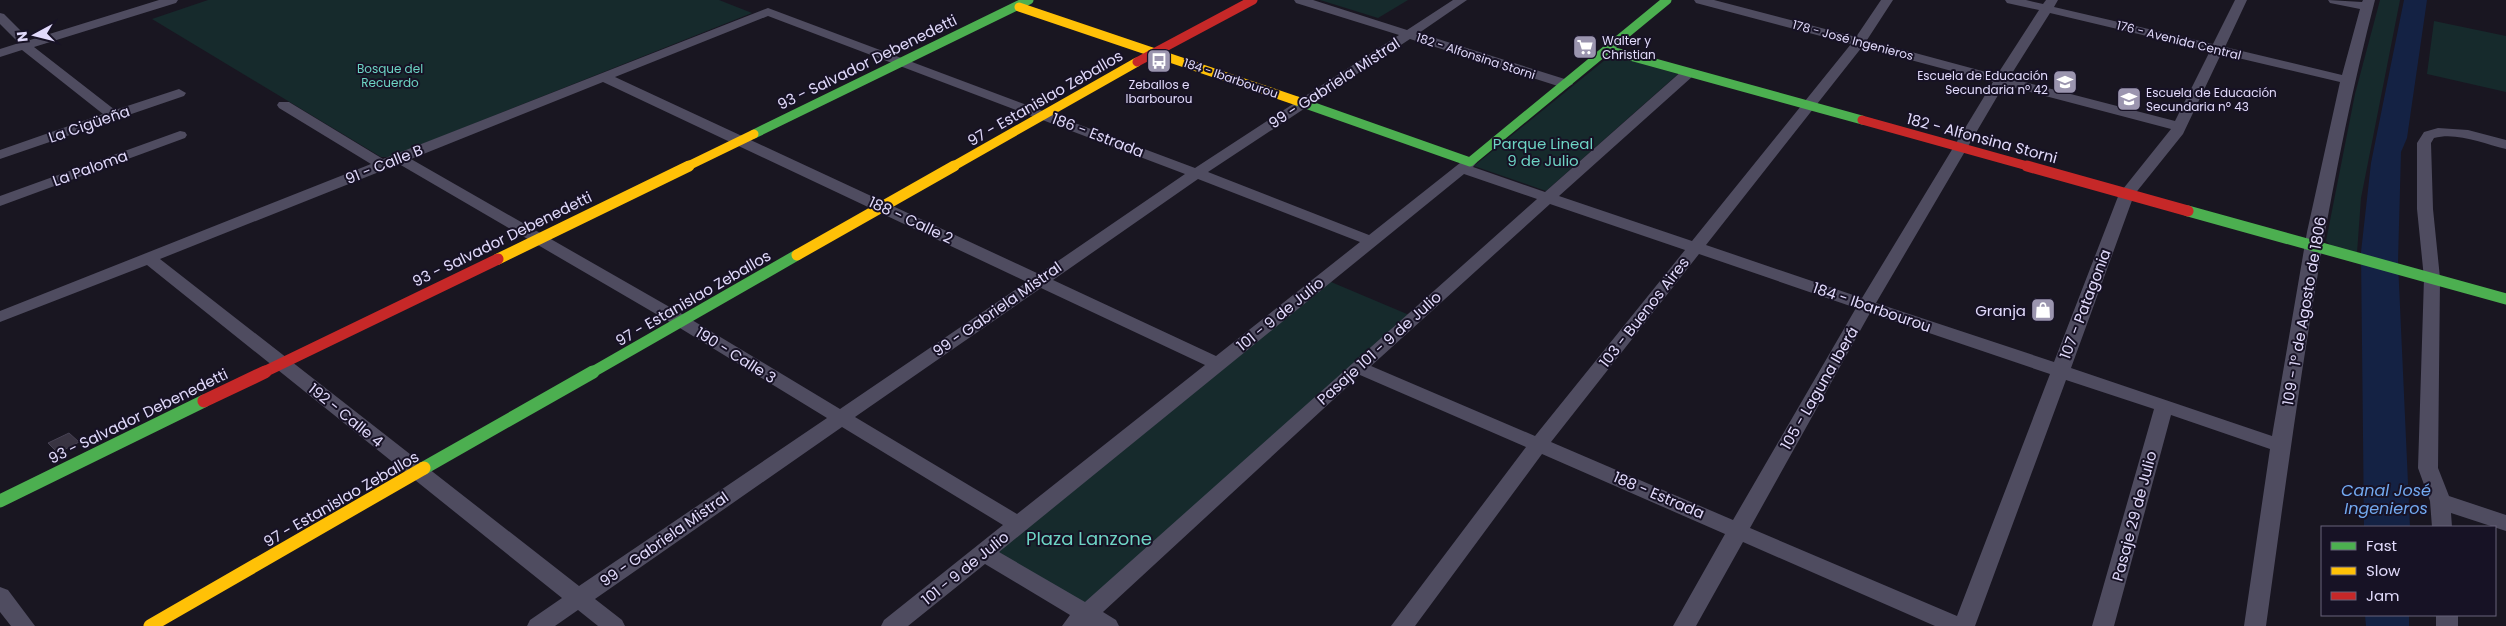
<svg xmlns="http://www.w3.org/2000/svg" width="2506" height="626" font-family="Poppins,sans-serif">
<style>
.green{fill:#162a2c}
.water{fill:#142244}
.building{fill:#393442;stroke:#474254}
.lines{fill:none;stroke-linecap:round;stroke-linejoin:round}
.street{fill:#4f4c60;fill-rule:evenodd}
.fast-far2{stroke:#4caf50;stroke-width:9}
.fast-far1{stroke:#4caf50;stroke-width:11}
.fast{stroke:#4caf50;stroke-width:13}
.slow-far2{stroke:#ffc107;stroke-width:9}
.slow-far1{stroke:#ffc107;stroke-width:11}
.slow{stroke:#ffc107;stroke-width:13}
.jam-far2{stroke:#c62828;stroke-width:9}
.jam-far1{stroke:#c62828;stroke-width:11}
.jam{stroke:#c62828;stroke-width:13}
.labels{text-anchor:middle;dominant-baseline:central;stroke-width:4;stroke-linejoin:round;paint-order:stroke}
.far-poi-label{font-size:12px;fill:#e1dafb;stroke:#171225;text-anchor:start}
.far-street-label{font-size:12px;fill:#e1dafb;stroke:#171225}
.far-park-label{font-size:12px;fill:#6dd4c4;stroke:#171225}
.street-label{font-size:15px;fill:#e1dafb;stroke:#171225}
.park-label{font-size:15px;fill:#6dd4c4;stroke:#171225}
.poi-label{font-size:15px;fill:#e1dafb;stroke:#171225;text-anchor:end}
.water-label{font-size:16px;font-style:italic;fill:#73aaf0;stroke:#171225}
.near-park-label{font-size:18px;fill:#6dd4c4;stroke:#171225}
</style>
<rect width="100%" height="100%" fill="#191621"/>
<g class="green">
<path d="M208,0H719L752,13L390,157H381L152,19Z"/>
<path d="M1320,0H1408L1378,18Z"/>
<path d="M2380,0H2400L2361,198L2357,253L2333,247L2326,241L2355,94Z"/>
<path d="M2434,21L2506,36V92L2427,74Z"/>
<path d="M1611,55L1678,74L1546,191L1474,166Z"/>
<path d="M1324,279L1414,317L1086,614L984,553Z"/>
</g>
<g class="water">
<path d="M2404,0H2427L2407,138L2401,152L2398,262L2410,527H2364L2361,252L2371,163Z"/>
<path d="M2365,615H2409V626H2366Z"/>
</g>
<path class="building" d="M69,433L79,442L58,453L48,443Z"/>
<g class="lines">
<g class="street">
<path d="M159,0H178L176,3L34,47L115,110L179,89L186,93L184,96L0,159V150L103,114L22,50L0,57V49L19,43L0,24V13L4,14L30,40Z"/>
<path d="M1294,0H1313L1407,30L1453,0H1467L1419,33L1571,81L1573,84L1566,88L1561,87L1410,39L1208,172L1369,235L1465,159L1470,158L1477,162L1473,167L1545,192L1683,70L1688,69L1695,73L1693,76L1559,196L1692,241L1851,44L1696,3L1694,0H1714L1856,37L1881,0H1893L1867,40L1997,75L2039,10L2007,3L2005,0H2026L2043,4L2046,0H2058L2054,7L2213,44L2235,0H2247L2225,47L2342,75L2360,9L2330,3L2328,0L2362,2L2363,0H2375C2322,206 2295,416 2266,626H2244L2270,449L2171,415L2114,626H2092L2154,409L2066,380L1975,626H1935L1743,542L1696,626H1673L1725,534L1542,454L1415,626H1391L1526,447L1360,375L1103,612L1116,620L1119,626H1062L1070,615L985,564L908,626H881L884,620L1003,525L842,427L595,599L622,620L625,626H598L578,610L555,626H527L530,620L562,598L147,265L0,322V311L371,164L279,108L277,105L279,102H289L383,159L768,8L1195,168L1399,35L1296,3ZM2050,13L2210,51L2175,121L2009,78ZM768,16L1185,174L1039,274L615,77ZM1862,47L1993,82L1862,298L1706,245ZM2221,54L2340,82L2307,232L2272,436L2071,368L2134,195L2183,134ZM603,82L1027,282L840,409L687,317L411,159ZM2004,85L2171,129L2119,194L2054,362L1876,303ZM399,164L675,325L827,418L579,586L160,259ZM1464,174L1537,199L1085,602L999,552ZM1198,179L1360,242L1216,356L1053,280ZM1550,204L1685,250L1535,436L1371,366ZM1699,254L1856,308L1733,520L1551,442ZM1041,288L1205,365L1017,514L855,417ZM1870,313L2050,374L1957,616L1750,528Z"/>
<path d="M2438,128L2468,130L2506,140V149C2483,144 2458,132 2434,138L2431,143L2433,209L2440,278L2438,468L2449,496L2506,515V531L2451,513L2452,527H2432L2430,501L2418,468L2424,278L2417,209V143L2424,132Z"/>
<path d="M180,131L185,132L187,135L185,138L0,206V196Z"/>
<path d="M0,587L8,590L35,626H11L0,612Z"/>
<rect x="2436" y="615" width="22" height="11"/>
</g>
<g class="fast-far2">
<path d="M1608,50L1862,120"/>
<path d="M1297,101L1470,162L1667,0"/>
<path d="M754,134L1029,0"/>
</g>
<g class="fast-far1">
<path d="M2188,211L2506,299"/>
<path d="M591,373L797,255"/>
</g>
<g class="fast">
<path d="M424,468L593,372"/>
<path d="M0,501L204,401"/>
</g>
<g class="slow-far2">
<path d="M1019,7L1297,101"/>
<path d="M686,167L754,134"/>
<path d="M952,167L1137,62"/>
</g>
<g class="slow-far1">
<path d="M797,255L954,166"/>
<path d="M498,259L689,166"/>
</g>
<path class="slow" d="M150,626L424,468"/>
<g class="jam-far2">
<path d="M1137,62L1253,0"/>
<path d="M1862,120L2031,167"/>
</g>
<g class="jam-far1">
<path d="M2027,166L2188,211"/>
<path d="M262,373L498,259"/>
</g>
<path class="jam" d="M204,401L265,372"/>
</g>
<defs>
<symbol id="supermarket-square" viewBox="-11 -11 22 22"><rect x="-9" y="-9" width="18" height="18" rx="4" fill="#9b95af" stroke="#171225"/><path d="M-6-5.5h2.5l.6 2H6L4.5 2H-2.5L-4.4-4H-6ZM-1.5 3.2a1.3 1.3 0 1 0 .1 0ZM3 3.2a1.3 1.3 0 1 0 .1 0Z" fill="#fff"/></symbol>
<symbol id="bus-square" viewBox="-11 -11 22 22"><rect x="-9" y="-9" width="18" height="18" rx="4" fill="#9b95af" stroke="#171225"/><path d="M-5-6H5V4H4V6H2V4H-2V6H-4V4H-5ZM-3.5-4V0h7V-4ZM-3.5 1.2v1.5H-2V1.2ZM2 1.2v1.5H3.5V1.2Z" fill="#fff"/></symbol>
<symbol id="school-square" viewBox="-11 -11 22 22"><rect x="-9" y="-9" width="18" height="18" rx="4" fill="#9b95af" stroke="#171225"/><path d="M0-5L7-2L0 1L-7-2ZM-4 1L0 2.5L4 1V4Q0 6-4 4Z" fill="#fff"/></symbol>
<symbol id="shop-square" viewBox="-11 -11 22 22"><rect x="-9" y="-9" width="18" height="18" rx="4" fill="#9b95af" stroke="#171225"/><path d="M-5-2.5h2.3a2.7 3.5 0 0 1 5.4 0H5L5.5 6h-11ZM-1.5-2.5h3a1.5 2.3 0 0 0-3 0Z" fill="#fff"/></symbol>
</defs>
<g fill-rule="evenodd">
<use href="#supermarket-square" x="1571" y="33" width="28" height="28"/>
<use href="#bus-square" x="1145" y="47" width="28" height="28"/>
<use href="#school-square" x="2051" y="68" width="28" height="28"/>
<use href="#school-square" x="2115" y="85" width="28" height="28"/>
<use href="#shop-square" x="2029" y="296" width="28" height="28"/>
</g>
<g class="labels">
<g class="far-poi-label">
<text x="1602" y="40">Walter y<tspan x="1602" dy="14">Christian</tspan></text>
<text x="2048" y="75" text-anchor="end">Escuela de Educación<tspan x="2048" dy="14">Secundaria nº 42</tspan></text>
<text x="1159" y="84" text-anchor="middle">Zeballos e<tspan x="1159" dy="14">Ibarbourou</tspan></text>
<text x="2146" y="92">Escuela de Educación<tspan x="2146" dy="14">Secundaria nº 43</tspan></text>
</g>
<g class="far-street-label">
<text transform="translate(1853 40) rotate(15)">178 - José Ingenieros</text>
<text transform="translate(2179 40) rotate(14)">176 - Avenida Central</text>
<text transform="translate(1476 56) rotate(18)">182 - Alfonsina Storni</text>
<text transform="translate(1231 78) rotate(19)">184 - Ibarbourou</text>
</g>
<g class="far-park-label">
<text x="390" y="68">Bosque del<tspan x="390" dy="14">Recuerdo</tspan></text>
</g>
<g class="street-label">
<text transform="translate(867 62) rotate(-26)">93 - Salvador Debenedetti</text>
<text transform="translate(1334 83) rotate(-33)">99 - Gabriela Mistral</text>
<text transform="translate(1045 98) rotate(-30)">97 - Estanislao Zeballos</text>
<text transform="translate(89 124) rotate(-19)">La Cigüeña</text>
<text transform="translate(1098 135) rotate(21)">186 - Estrada</text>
<text transform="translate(1982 138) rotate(15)">182 - Alfonsina Storni</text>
<text transform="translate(384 164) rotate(-22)">91 - Calle B</text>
<text transform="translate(90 168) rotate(-20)">La Paloma</text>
<text transform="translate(911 220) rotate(25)">188 - Calle 2</text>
<text transform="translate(502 239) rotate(-26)">93 - Salvador Debenedetti</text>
<text transform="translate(693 298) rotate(-30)">97 - Estanislao Zeballos</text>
<text transform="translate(2085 304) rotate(-69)">107 - Patagonia</text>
<text transform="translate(1872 307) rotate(19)">184 - Ibarbourou</text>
<text transform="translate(997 309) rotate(-35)">99 - Gabriela Mistral</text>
<text transform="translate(2304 311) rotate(-80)">109 - 1° de Agosto de 1806</text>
<text transform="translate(1644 312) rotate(-52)">103 - Buenos Aires</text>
<text transform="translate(1280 314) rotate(-39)">101 - 9 de Julio</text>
<text transform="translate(1379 348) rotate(-42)">Pasaje 101 - 9 de Julio</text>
<text transform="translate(736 355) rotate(32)">190 - Calle 3</text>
<text transform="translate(1819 388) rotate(-60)">105 - Laguna Iberá</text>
<text transform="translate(346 415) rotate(39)">192 - Calle 4</text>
<text transform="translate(138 416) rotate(-26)">93 - Salvador Debenedetti</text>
<text transform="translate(1659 495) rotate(23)">188 - Estrada</text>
<text transform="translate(341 499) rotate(-30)">97 - Estanislao Zeballos</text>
<text transform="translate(2134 516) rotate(-75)">Pasaje 29 de Julio</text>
<text transform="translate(664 539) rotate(-35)">99 - Gabriela Mistral</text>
<text transform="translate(965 568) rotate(-39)">101 - 9 de Julio</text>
</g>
<g class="park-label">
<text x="1543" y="143">Parque Lineal<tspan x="1543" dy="17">9 de Julio</tspan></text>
</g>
<g class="poi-label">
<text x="2026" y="310">Granja</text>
</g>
<g class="water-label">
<text x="2386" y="490">Canal José<tspan x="2386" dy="18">Ingenieros</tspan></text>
</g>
<g class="near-park-label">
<text x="1089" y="538">Plaza Lanzone</text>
</g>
</g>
<rect x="2321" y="526" width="175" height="90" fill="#171225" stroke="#68627b"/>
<rect x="2331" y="542" width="25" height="8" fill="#4caf50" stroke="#68627b"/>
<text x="2366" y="551" font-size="15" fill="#e1dafb">Fast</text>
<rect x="2331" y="567" width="25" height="8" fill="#ffc107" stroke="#68627b"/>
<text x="2366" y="576" font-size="15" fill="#e1dafb">Slow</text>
<rect x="2331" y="592" width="25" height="8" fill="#c62828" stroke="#68627b"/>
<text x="2366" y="601" font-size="15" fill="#e1dafb">Jam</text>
<g transform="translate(35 35) rotate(263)" stroke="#171225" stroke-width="4" paint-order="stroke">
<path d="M0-4L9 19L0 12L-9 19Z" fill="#e1dafb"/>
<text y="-8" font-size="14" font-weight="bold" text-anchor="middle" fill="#e1dafb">N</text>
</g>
</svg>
